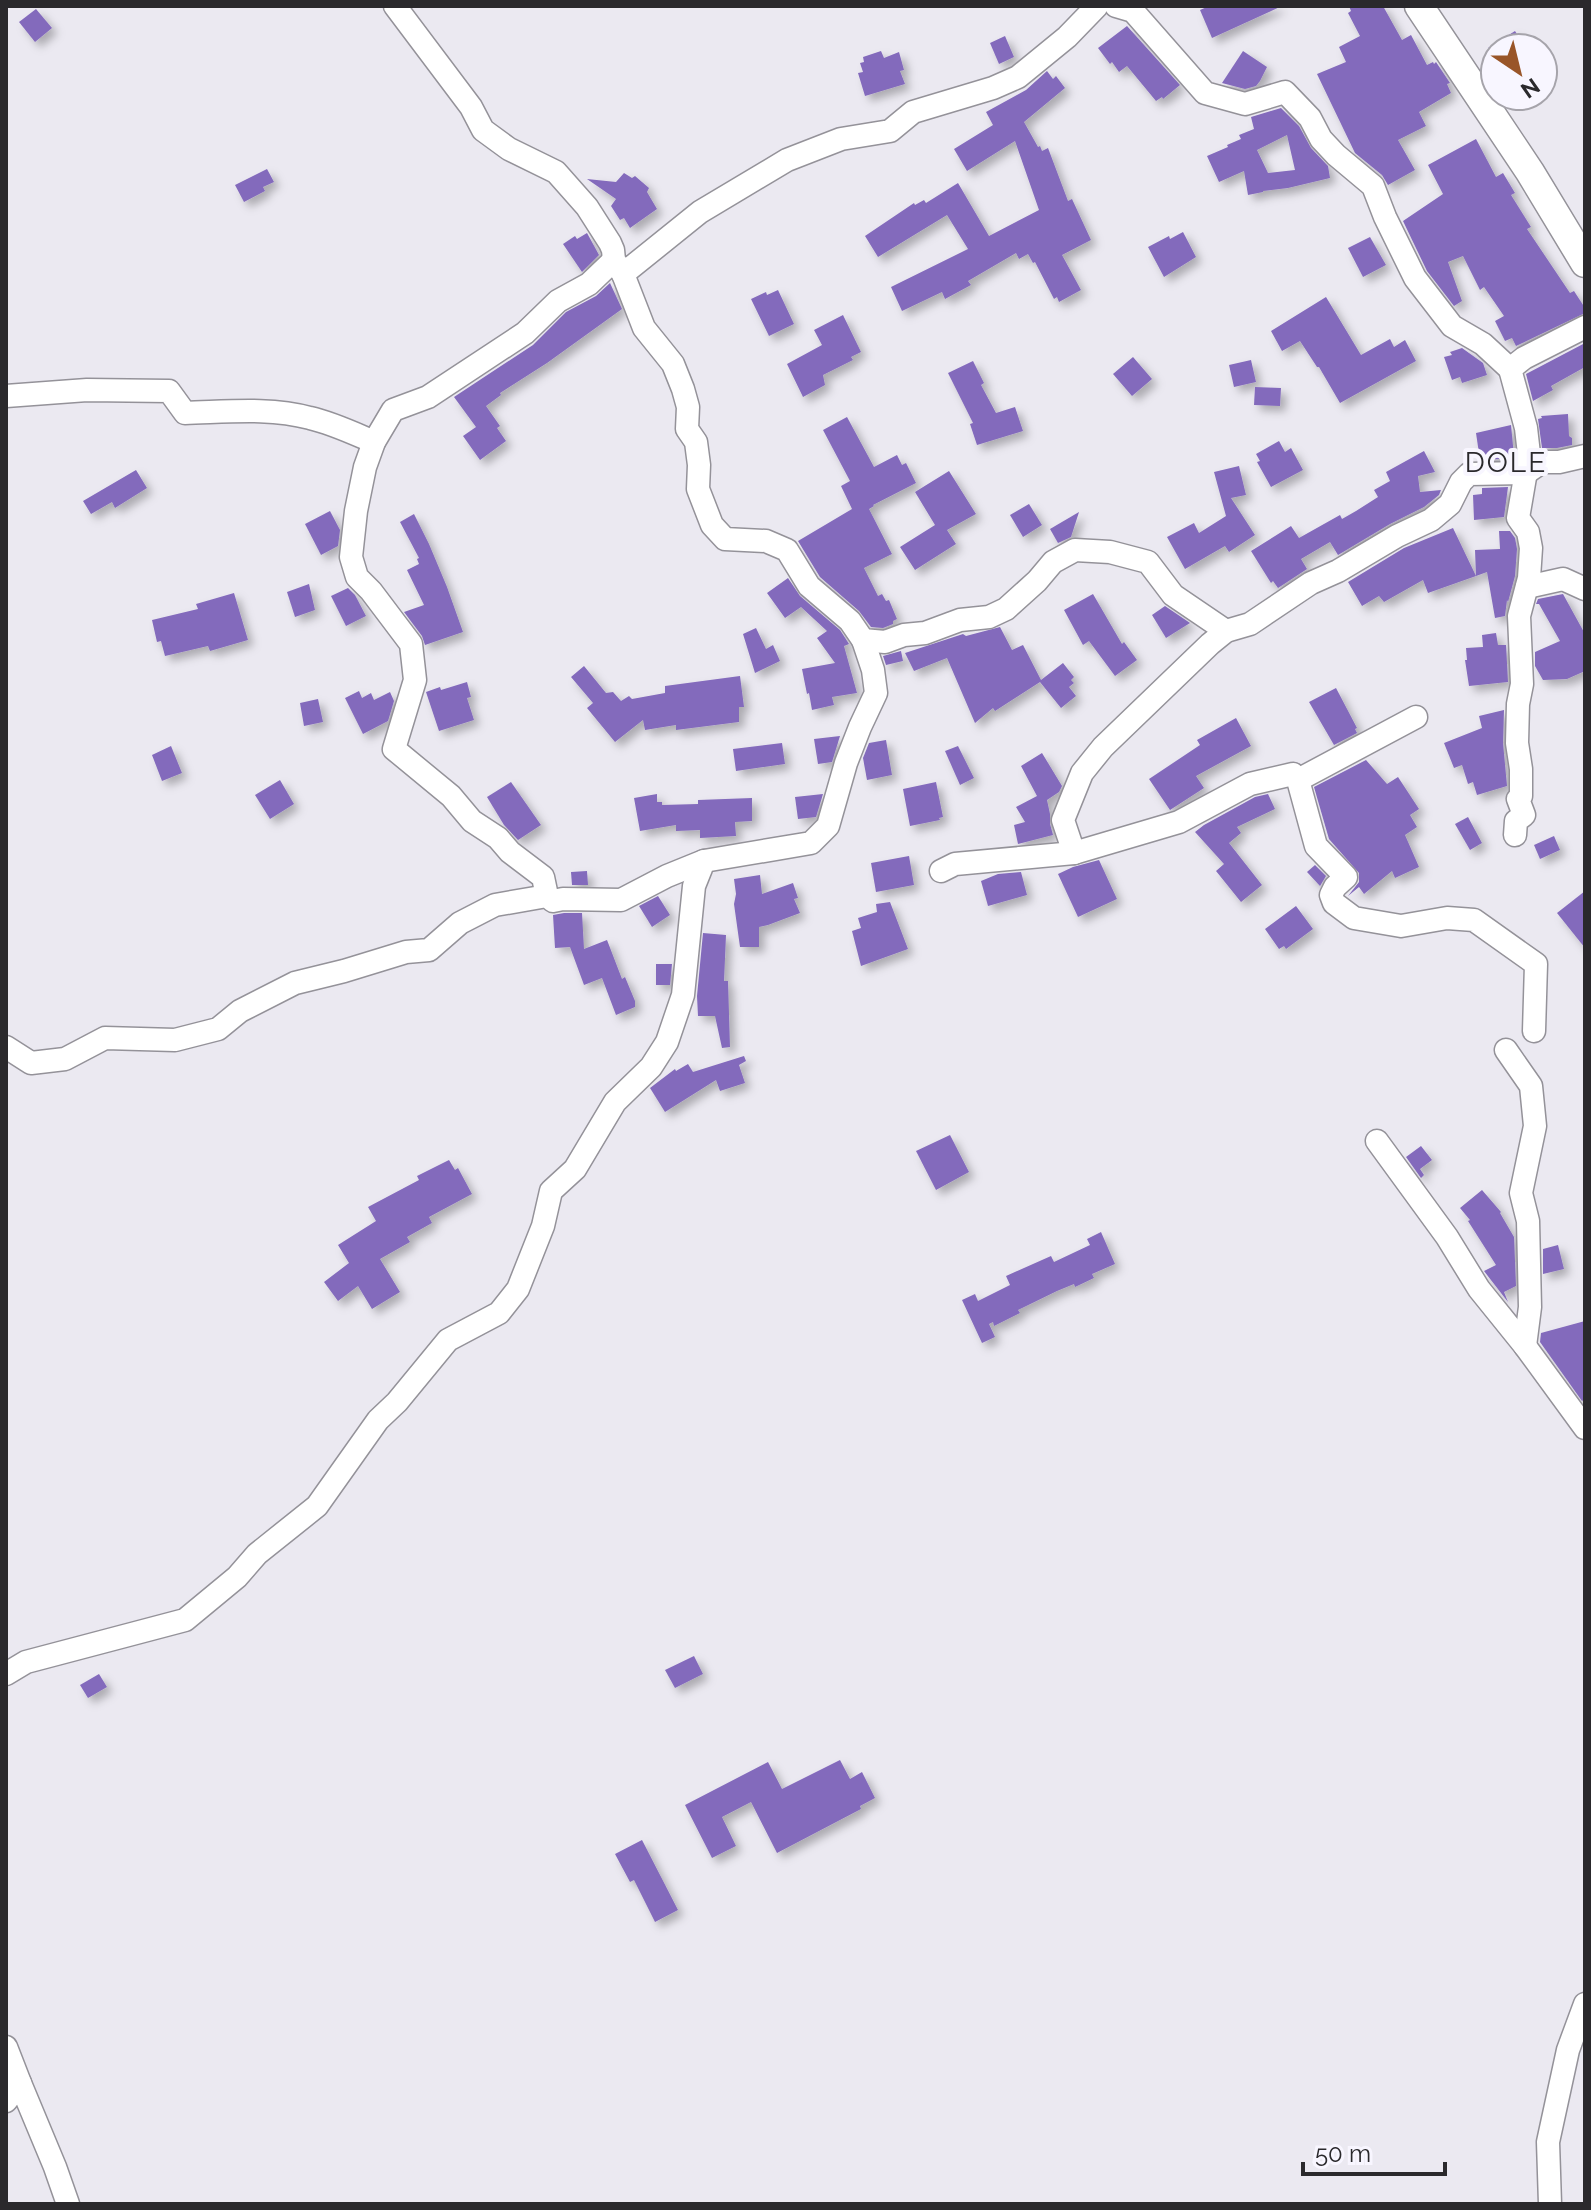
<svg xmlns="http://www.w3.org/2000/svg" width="1591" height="2210" font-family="Raleway,sans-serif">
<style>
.building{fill:#836abc;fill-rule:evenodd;filter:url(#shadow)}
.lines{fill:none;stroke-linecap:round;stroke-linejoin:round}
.minor-casing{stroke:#949299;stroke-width:25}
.tertiary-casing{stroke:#949299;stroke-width:31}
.minor{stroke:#fff;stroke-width:22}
.tertiary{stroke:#fff;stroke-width:28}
.labels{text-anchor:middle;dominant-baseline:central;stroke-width:8;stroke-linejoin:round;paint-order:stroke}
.quarter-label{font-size:28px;letter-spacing:2px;fill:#2a292c;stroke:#f8f6ff}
</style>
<defs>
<filter id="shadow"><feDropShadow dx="5.5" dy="5.5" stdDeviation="4" flood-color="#0004"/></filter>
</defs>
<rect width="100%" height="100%" fill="#ebe9f1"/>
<g class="building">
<path d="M1209,6H1282L1212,38L1200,10Z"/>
<path d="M1349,6H1383L1402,40L1411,35L1427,65L1433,62L1434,64L1436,62L1450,83L1447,84L1451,93L1419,112L1426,126L1398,140L1415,170L1388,185L1382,175L1355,153L1317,74L1346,62L1339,47L1360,36L1348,13L1351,11Z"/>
<path d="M36,9L52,28L35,42L19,22Z"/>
<path d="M1127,26L1180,85L1163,99L1162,97L1156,101L1127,66L1119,72L1112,62L1110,64L1098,48Z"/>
<path d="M1515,31L1526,48H1488Z"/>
<path d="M1005,36L1014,57L999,64L990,43Z"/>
<path d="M881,51L884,58L899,52L904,70L900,71L905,84L865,96L858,73L863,72L860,63L864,62L863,57Z"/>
<path d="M1243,51L1267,67L1260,81L1256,86L1245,89L1222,83Z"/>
<path d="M1047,71L1053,79L1056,76L1065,88L1024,122L1038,147L1040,146L1042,151L1048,148L1068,201L1072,199L1091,240L1062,255L1081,290L1059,302L1057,297L1054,299L1035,262L1033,263L1028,254L1019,259L1016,253L968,281L971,285L945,299L942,292L902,311L891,287L968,249L947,215L878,257L865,236L914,203L915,205L924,200L926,203L958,183L989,236L1039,210L1015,141L967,171L954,149L993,125L986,112L1026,90Z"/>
<path d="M1281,108L1299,126L1311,148L1328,166L1330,178L1288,188L1263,191V192L1248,195L1244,171L1219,182L1207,156L1228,147L1227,145L1241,139L1239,135L1254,129L1251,117ZM1287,135L1295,170L1268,173L1257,150Z"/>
<path d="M1476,139L1496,177L1503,173L1515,193L1511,195L1531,227L1527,229L1570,293L1574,291L1585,308V313L1516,346L1512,338L1505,341L1495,321L1504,316L1484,287L1480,290L1463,256L1448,262L1462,301L1454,306L1427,271L1403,221L1443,194L1428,165Z"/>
<path d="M267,169L274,182L263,187L265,191L244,202L235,185Z"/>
<path d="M624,173L632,178L635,176L649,188L647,192L657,209L630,228L624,218L620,220L611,206L616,199L587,179L616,182Z"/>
<path d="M1183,232L1196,257L1164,277L1148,247L1169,236L1170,239Z"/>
<path d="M587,233L599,255L582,272L563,244L575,236L577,239Z"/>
<path d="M1370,237L1386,265L1363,277L1348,248Z"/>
<path d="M610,283L622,309L547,363L500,393L501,395L486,406L500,426L497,428L506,441L480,460L463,436L476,427L454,397L533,345L566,312L596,296Z"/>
<path d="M778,290L794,324L769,336L751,299L766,292L767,295Z"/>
<path d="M1326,297L1361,355L1390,339L1394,347L1405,340L1416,361L1340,403L1319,367H1317L1300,341L1282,351L1271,331Z"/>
<path d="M843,315L861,352L851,357L853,360L823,375L825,385L803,397L787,364L822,345L814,330Z"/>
<path d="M1585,343V367L1551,386L1553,390L1533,401L1526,374Z"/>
<path d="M1462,348L1483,363L1487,375L1462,383L1460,377L1452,380L1444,357L1452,355L1450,352Z"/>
<path d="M1133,357L1152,379L1132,396L1113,374Z"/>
<path d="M1251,360L1256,382L1234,387L1229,365Z"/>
<path d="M973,361L984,383L981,385L996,413L1015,407L1023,431L977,445L970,424L973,423L948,373Z"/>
<path d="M1255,387L1281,388L1280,406L1254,405Z"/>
<path d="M1568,414L1569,436L1572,438V445L1557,448H1542L1538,419L1542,418L1541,416Z"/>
<path d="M847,417L874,467L897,455L902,465L906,463L916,483L873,505L874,506L869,509L892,554L864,568L878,596L882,594L886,601L889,600L897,619L893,621V624L883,628L871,627L859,611L820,577L798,541L852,509L841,486L850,481L823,430Z"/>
<path d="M1511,425L1514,456L1499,459L1480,460L1476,433Z"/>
<path d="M1279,441L1285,452L1291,448L1303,470L1271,487L1257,462L1260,461L1256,454Z"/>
<path d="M1424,451L1435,472L1418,476L1420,492L1441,490L1439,495L1424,507L1390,524L1338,555L1330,542L1301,559L1307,569L1278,588L1273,581L1271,583L1251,551L1291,526L1299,538L1340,515L1342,519L1356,511L1378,497L1374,490L1390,481L1386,472Z"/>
<path d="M1239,466L1246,495L1231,498L1255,535L1229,552L1225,546L1185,569L1167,537L1194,523L1199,533L1226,516L1214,472Z"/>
<path d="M136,470L147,488L115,508L112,502L91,514L83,501Z"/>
<path d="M949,471L976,514L947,530L956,544L915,570L900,547L935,525L915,492Z"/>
<path d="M1508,487L1504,517L1474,520L1473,495L1482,494V488Z"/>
<path d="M1029,504L1042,525L1023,537L1010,515Z"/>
<path d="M330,511L340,530L338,546L321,555L305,524Z"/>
<path d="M1079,512L1071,537L1058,543L1050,529Z"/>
<path d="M414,514L429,544L447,587L463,632L425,645L422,636L404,612L424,605L407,570L419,564L417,559L419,558L400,522Z"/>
<path d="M1453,528L1476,576L1428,593L1423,580L1384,602L1379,596L1362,606L1348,582L1404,548Z"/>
<path d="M1499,531H1510L1515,538L1517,549L1515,576L1508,602L1507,600L1505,616L1495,618L1487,572L1476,576L1475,550L1500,549Z"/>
<path d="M788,578L800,596L840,630L849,644L844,646L857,693L832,697L834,705L812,710L809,693L807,694L802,669L835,663L817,638L827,631L801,607L785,618L767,593Z"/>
<path d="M309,584L315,610L295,617L287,592Z"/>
<path d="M348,588L355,595L366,616L346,626L331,596Z"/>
<path d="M234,593L248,640L210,651L208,646L165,656L161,641L157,642L152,620L198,609L196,604Z"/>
<path d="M1093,594L1122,644L1124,642L1137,660L1115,676L1089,641L1083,645L1064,610Z"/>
<path d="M1563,594L1585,634V671L1567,679L1543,680L1535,666V652L1560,641L1539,604H1536L1538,599Z"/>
<path d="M1165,606L1190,623L1166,638L1152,615Z"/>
<path d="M1000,627L1012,650L1023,645L1041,680L1063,663L1074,677L1071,680L1074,683L1069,687L1076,696L1061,708L1040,682L995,711L993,708L975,723L947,658L914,671L905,653L963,634L966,636Z"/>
<path d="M756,628L766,649L773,645L780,661L755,673L743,634Z"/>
<path d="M1496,633L1498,645H1506L1508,682L1469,686L1465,660H1467L1466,648L1483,647L1482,635Z"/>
<path d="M901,651L903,661L886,665L883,656Z"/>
<path d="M584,666L606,693L613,692L621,701L629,696L632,699L665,693V686L740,676L744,707H739V722L676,730V725L645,730L643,720L615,742L587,708L593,703L571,677Z"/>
<path d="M467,682L471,697L467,698L474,720L439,731L426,692L440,687L441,690Z"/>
<path d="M1336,688L1357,728L1355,729L1357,733L1334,745L1309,702Z"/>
<path d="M359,691L362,698L371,693L374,700L390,692L394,701L388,721L363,734L345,698Z"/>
<path d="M318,699L323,722L304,726L300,703Z"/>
<path d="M1504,710L1503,743L1507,786L1477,795L1473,782L1468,784L1462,765L1454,768L1444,743L1482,728L1479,716Z"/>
<path d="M1236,718L1251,746L1196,776L1204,788L1170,810L1149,779L1200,745L1197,740Z"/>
<path d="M840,736L832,762L818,764L814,739Z"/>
<path d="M886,740L892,775L867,780L863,758L869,743Z"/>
<path d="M782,743L785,764L736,771L733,749Z"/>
<path d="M171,746L182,773L162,781L152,755Z"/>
<path d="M958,746L974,778L960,785L945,751Z"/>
<path d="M1042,753L1062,786L1059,792L1047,800L1050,814V824L1053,835L1018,844L1014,825L1025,822L1016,807L1037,796L1021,766Z"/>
<path d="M1366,760L1387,784L1398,777L1419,809L1410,815L1417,827L1405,835L1419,867L1395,878L1392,871L1364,894L1359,887L1348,896L1359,882V873L1329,839L1314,787Z"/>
<path d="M280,780L294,804L270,819L255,795Z"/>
<path d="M511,782L541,825L518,840L504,825L487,797Z"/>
<path d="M936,782L943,817L939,818L940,820L910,826L903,789Z"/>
<path d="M657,794V802H662V805L698,804V800L752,798V821L735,822L736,836L700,838V830L676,831V825L640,831L634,798Z"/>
<path d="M823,794L816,817L798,819L795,797Z"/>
<path d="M1268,794L1275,809L1237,827L1241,833L1229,843L1262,885L1241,902L1216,871L1224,864L1195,832L1204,825L1255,797Z"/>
<path d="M1468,817L1482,843L1470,850L1455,824Z"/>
<path d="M1554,836L1560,850L1540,859L1534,845Z"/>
<path d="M909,856L914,885L876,892L871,863Z"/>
<path d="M1099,860L1117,899L1078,917L1058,874L1073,867Z"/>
<path d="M1315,865L1326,876L1320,886L1307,872Z"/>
<path d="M587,871L588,885H572L571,872Z"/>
<path d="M1021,872L1027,895L988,906L981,881L998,874Z"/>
<path d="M760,875L762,894L793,883L798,898L794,899L800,913L768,925L759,927V947H740L734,904L736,894L734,879Z"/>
<path d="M1585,891V948L1557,913Z"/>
<path d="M658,896L670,915L652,927L639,906Z"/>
<path d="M890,902L908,949L861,966L852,931L861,928L858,918L877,912L876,904Z"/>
<path d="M1296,906L1313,929L1286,949L1284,946L1279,949L1265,929Z"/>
<path d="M564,913H582L584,949L607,940L622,979L625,977L635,1001V1007L616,1015L602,978L584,985L570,947L555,948L553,915Z"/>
<path d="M703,933L726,935L724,981H728L730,1047L722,1048L715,1016H698L697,996Z"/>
<path d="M656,964H672L670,985H656Z"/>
<path d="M744,1056L746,1061L739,1065L745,1083L720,1091L716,1080L665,1112L650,1088L675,1069L676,1071L688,1064L693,1072Z"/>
<path d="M950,1135L969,1172L936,1190L916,1151Z"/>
<path d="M1421,1146L1432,1160L1420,1169L1424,1175L1421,1178L1406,1157Z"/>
<path d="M449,1160L455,1170L458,1168L472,1194L429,1217L432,1223L407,1237L410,1242L380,1259L400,1292L372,1309L358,1286L338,1301L324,1282L349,1263L338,1245L376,1221L368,1207L419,1180L417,1176Z"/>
<path d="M1482,1190L1501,1212L1500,1213L1514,1237L1516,1286L1504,1292L1508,1302L1484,1271L1496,1265L1468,1221L1470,1220L1460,1208Z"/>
<path d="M1101,1232L1115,1264L1092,1274L1094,1278L1075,1287L1074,1284L1057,1291L1018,1310L1020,1313L994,1326L993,1322L989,1324L995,1337L982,1343L962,1300L975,1294L978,1301L1010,1285L1006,1276L1051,1256L1054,1262L1090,1245L1087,1239Z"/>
<path d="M1558,1245L1564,1269L1543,1274V1249Z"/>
<path d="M1585,1321V1399L1582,1401L1540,1342L1541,1333Z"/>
<path d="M694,1656L703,1674L675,1688L665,1670Z"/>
<path d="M99,1674L107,1687L88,1698L80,1685Z"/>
<path d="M840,1760L850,1779L862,1772L875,1798L860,1806L861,1809L777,1853L751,1802L722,1817L736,1846L712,1858L685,1805L768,1762L782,1789Z"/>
<path d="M642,1840L678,1910L655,1922L634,1880L630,1882L615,1854Z"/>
</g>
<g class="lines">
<defs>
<g id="minor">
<path d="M395,6L471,107L483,130L509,149L556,172L587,207L610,243L613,250L614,260L623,274L700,212L787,160L841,139L890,131L913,112L993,88L1018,77L1067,37L1097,6"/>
<path d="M1116,6L1133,11L1205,93L1245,104L1285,92L1310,118L1321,139L1336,155L1373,186L1385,217L1415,278L1452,326L1483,344L1510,369"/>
<path d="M623,274L644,328L673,364L683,389L688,407L687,429L696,442L699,465L698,489L712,525L725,539L766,541L787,550L809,586L850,621L863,640L885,642L904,635L925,633L960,620L989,617L1006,609L1037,581L1053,562L1075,550L1110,552L1148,562L1173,595L1226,631"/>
<path d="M6,396L87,390L169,391L185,413C226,412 270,407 310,418C332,423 353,433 374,442"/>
<path d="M1527,587L1563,579L1585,589"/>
<path d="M1298,780L1416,717"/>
<path d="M1515,835L1516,821L1524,815L1518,799L1521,796V769L1517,743L1518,704L1522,684L1519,616L1529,578L1531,548L1528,532L1518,518L1529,454L1526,428L1510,369L1524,358L1585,327"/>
<path d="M1074,853L1063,820L1082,773L1103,747L1210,644L1226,631L1250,624L1311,583L1338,571L1397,536L1431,520L1450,504L1461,482L1469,474L1526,473L1542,462H1559L1585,456"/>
<path d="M941,871L955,864L1074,853L1179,822L1250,784L1293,774L1298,780L1316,846L1346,877L1335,887L1331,895L1334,903L1354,918L1401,926L1447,918L1474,920L1536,964L1534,1031"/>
<path d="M547,896L543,877L510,852L498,838L472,821L451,796L394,749L415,680L411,644L371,591L357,577L351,557L356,511L365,467L374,442L393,410L428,397L525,333L558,301L589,284L614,260"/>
<path d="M6,1047L31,1063L65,1059L105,1038L175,1040L218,1029L240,1011L295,983L344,971L406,952L429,950L460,923L495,905L547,896L553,901L563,899L621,900L667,876L704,861"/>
<path d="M1506,1050L1531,1086L1535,1126L1521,1193L1528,1221L1530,1307L1525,1346"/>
<path d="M1377,1141L1447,1237L1479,1289L1525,1346L1585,1428"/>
<path d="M6,1674L26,1662L185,1620L237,1577L257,1554L317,1506L378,1420L397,1402L448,1340L499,1313L518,1289L543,1226L551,1191L575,1169L615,1102L651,1067L667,1042L683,995L694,886L704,861L811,843L828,826L846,763L860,727L876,693L873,670L863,640"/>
<path d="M6,2047L20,2083"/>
<path d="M6,2101L20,2083L55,2167L68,2204"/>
<path d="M1550,2204L1548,2142L1568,2050L1585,2004"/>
</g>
<path id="tertiary" d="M1419,6L1530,172L1585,263"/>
</defs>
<use href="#minor" class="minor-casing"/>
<use href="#tertiary" class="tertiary-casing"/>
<use href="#minor" class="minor"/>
<use href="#tertiary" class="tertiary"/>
</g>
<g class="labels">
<g class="quarter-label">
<text x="1506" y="462">DOLE</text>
</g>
</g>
<rect width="1591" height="2210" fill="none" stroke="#2a292c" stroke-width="16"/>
<g transform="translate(1519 72) rotate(145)"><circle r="38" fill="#f8f6ff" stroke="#a6a4ab" stroke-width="2"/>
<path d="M0-6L14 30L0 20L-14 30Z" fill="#995528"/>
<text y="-12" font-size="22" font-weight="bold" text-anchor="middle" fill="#2a292c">N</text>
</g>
<path d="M1303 2162v12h142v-12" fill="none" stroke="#2a292c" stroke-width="4"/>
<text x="1315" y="2162" font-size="24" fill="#2a292c" stroke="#f8f6ff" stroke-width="6" paint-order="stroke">50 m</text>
</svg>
